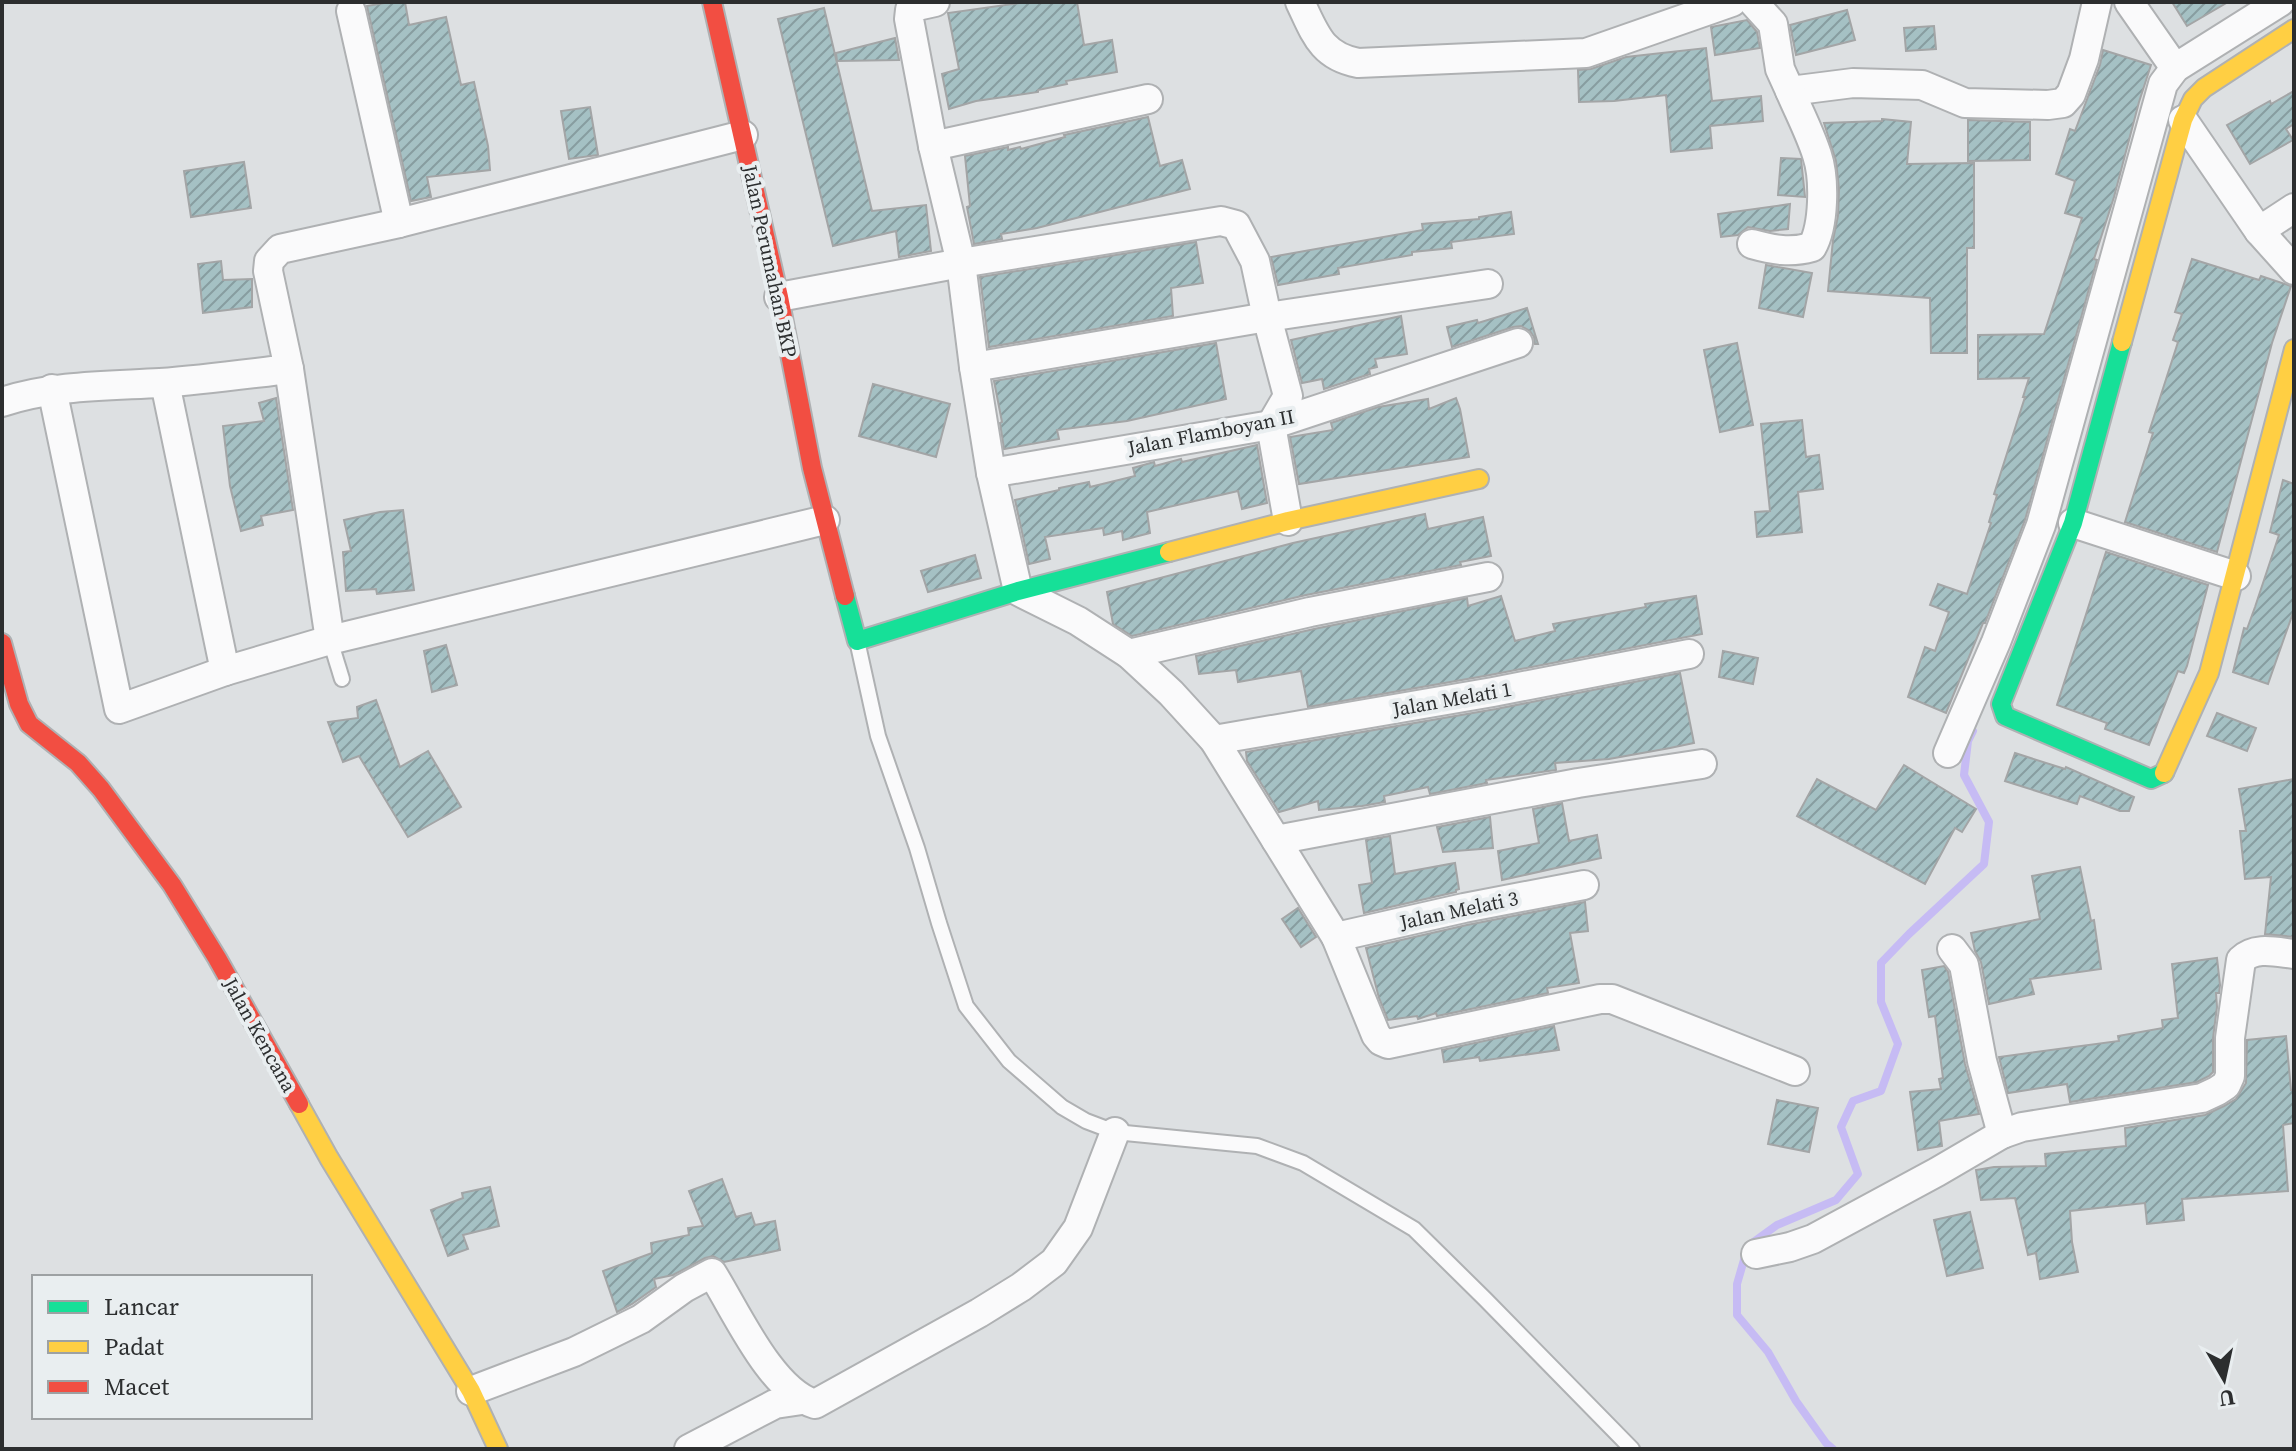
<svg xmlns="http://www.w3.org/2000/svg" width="2296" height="1451" font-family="'Source Serif 4',serif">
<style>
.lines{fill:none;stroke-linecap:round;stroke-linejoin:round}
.stream{stroke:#c6bbf4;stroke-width:8}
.building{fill:url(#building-hatch);stroke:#a3a5a6;stroke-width:2}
.lane-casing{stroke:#afb1b3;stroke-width:18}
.street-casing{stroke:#afb1b3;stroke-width:32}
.fast-casing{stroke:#afb1b3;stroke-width:22}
.slow-casing{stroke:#afb1b3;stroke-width:22}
.jam-casing{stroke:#afb1b3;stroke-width:22}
.lane{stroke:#fafafb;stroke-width:14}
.street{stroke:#fafafb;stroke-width:28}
.fast{stroke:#16e098;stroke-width:18}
.slow{stroke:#ffcf43;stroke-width:18}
.jam{stroke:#f24e42;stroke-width:18}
.labels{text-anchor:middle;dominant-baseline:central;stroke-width:8;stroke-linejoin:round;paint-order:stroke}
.street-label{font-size:20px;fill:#2c2e2f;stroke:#e9eef0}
</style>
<defs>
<pattern id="building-hatch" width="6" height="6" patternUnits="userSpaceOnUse" patternTransform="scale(2)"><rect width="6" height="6" fill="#a5c1c4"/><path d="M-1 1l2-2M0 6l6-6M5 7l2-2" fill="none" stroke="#879da0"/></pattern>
</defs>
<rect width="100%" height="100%" fill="#dde0e2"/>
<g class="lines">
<path class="stream" d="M1833,1449L1826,1443L1796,1401L1768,1352L1737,1315V1284L1748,1246L1777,1225L1836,1200L1858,1174L1841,1127L1853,1101L1881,1091L1898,1044L1881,1002V963L1909,934L1984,864L1989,822L1964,775L1968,741L1973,731"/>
</g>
<g class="building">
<path d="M390,2H405L409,25L446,17L461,85L474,82L488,146L490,170L427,177L431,197L411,201L367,6Z"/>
<path d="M1027,2H1077L1084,45L1112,40L1117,72L1066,81L1067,84L1038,90V92L976,101L949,109L942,74L959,69L948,13Z"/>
<path d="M2172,2H2228L2187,26Z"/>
<path d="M824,8L872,211L926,205L931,251L899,257L896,231L833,246L778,19Z"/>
<path d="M1847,10L1855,40L1796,55L1790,25Z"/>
<path d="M1747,20L1757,32L1760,48L1715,55L1711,27Z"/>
<path d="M1934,26L1936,49L1906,51L1904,28Z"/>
<path d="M895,38L899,60L837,61L836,53Z"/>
<path d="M1706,48L1712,101L1761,96L1763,121L1710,126L1712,148L1671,152L1666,95L1614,101L1579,102L1578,70L1591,69L1626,57Z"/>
<path d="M2103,50L2151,65L2139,102L2114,197L2094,259L2097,260L2025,520L1985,623H1983L1946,713L1908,697L1925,647L1935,651L1949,612L1930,605L1938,584L1967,594L1991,523L1989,522L1997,495L1994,494L2025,397H2023L2029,378L1978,379V335L2044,334L2082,218L2065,213L2075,181L2056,174L2070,129L2075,131L2100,65Z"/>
<path d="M2294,91V124L2286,129L2293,140L2250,164L2227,125L2270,101L2271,104Z"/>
<path d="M590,107L598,155L569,159L561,111Z"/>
<path d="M1148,117L1160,166L1182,160L1190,189L1037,228L1001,234L1002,239L974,244L967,207L970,206L965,156L1008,147V150L1020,147L1021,149L1065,137L1064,135Z"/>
<path d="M1882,119L1911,122L1907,164L1974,163V248H1967V353H1931L1930,298L1828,291L1833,240L1838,216L1839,189L1836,161L1824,123L1882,121Z"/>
<path d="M1968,120L2030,122V160L1968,161Z"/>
<path d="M1781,158L1801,159L1805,197L1778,195Z"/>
<path d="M244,162L251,208L191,217L184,171Z"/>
<path d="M1790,204L1788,229L1770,231L1748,227L1738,235L1721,237L1718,214Z"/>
<path d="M1511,212L1514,234L1451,242L1452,248L1412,252V255L1338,268L1339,274L1278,285L1271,257L1423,230L1422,224L1479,219V217Z"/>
<path d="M1196,242L1203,283L1171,288L1173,316L989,347L980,277Z"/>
<path d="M2192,259L2259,280L2261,276L2291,286L2272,343L2217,552L2125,522L2153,433L2149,432L2178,342L2173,340L2182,314L2175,312Z"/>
<path d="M221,261L223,280L252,279V307L203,313L198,264Z"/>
<path d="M1766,265L1812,273L1803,317L1759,308Z"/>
<path d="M1527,308L1538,344H1535L1534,337L1530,331L1521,326L1513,327L1452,347L1447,327L1477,320L1478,323Z"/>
<path d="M1401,316L1407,354L1375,359L1377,367L1369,369L1370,374L1324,389L1322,379L1302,383L1291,340Z"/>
<path d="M1216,343L1226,399L1127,421L1057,430L1059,439L1004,449L1000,423L1002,422L994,381Z"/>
<path d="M1737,343L1753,425L1720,432L1704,350Z"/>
<path d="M873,384L950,404L936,457L859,436Z"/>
<path d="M276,398L293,510L261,516L263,525L241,531L230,486L223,426L264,421L259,403Z"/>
<path d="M1456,398L1460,409L1469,457L1299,484L1290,437L1333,430L1331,423L1378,407L1428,399L1429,409Z"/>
<path d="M1802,420L1806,457L1819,455L1823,489L1798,492L1802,532L1757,537L1755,512L1770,511L1761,424Z"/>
<path d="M1257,445L1267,503L1242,509L1238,491L1147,512L1150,533L1123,540L1122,531L1104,535L1103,528L1045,537L1050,559L1029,564L1015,500L1059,490V488L1089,482L1090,487L1135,476L1133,468L1154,462L1155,466L1181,459L1182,462Z"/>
<path d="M2283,480L2294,484V610L2268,684L2233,672L2244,628L2247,629L2255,607L2279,535L2270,532Z"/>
<path d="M403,510L414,590L377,594L376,589L346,591L343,552L351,551L344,520L380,512Z"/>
<path d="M1425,514L1428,529L1483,517L1491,556L1460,562L1461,565L1306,595L1132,636L1113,624L1107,592L1293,543Z"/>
<path d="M2106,552L2208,585L2187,666L2184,673L2178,671L2149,745L2105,729L2107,723L2057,705Z"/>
<path d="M975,555L981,578L928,592L921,571Z"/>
<path d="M1501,596L1515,641L1555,631L1553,624L1646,607L1645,604L1696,596L1702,634L1490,675L1308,707L1301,671L1238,682L1236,670L1199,674L1196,656L1314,629L1467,598L1468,606Z"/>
<path d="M446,645L457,685L432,692L424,651Z"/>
<path d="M1723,651L1758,658L1753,684L1719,677Z"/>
<path d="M1680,673L1694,743L1670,748L1609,759L1555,763L1556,770L1486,780L1487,783L1430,794L1428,787L1384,796L1385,802L1362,806L1319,810L1318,801L1279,812L1247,761L1246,752L1496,709Z"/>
<path d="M376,700L400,767L428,751L461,807L408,837L359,756L343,762L328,722L358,718L357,707Z"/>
<path d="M2217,713L2256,728L2247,751L2207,736Z"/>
<path d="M2015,753L2065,769L2066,767L2134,797L2129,811H2120L2080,796L2077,804L2005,781Z"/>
<path d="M1904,765L1976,809L1962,832L1955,828L1925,884L1797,816L1817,779L1876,810Z"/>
<path d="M2294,779V937L2265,934L2271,877L2245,879L2240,831H2246L2239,789Z"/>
<path d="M1562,803L1569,841L1597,835L1601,858L1502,880L1498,851L1539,843L1533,809Z"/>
<path d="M1490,817L1493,848L1443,852L1437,827Z"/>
<path d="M1390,836L1395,874L1455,863L1459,889L1456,890V892L1364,913L1359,885L1372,883L1366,840Z"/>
<path d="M2080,867L2091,921L2094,920L2101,969L2030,979L2034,994L1989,1004L1981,962L1975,951L1971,933L2040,919L2032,876Z"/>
<path d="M1585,902L1588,931L1570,933L1579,983L1547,988L1548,993L1437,1016L1436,1013L1418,1019L1417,1016L1388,1020L1379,998L1366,948L1467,925Z"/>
<path d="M1298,908L1316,937L1301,947L1282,919Z"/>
<path d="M2217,958L2220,985L2219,993H2216L2217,1007L2213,1038V1072L2209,1076L2197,1082L2070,1102L2067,1084L2008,1093L1999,1057L2119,1041L2118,1036L2163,1028L2162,1020L2178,1018L2172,964Z"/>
<path d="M1944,966L1948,972L1965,1064L1979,1114L1939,1121L1942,1146L1918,1150L1910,1092L1941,1089L1939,1079L1943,1078L1935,1016L1929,1017L1922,970Z"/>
<path d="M1554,1026L1559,1050L1480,1061L1479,1057L1444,1062L1442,1050Z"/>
<path d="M2286,1036L2291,1090H2294V1123L2283,1125L2288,1191L2182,1199L2184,1220L2147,1224L2145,1203L2070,1211L2072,1242L2078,1272L2040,1279L2036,1253L2028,1255L2015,1198L1981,1200L1976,1170L1994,1167L2046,1166L2045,1154L2126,1146L2125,1128L2205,1115L2224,1106L2236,1099L2246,1083L2247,1040Z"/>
<path d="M1777,1100L1818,1108L1809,1152L1768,1144Z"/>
<path d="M722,1179L736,1217L751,1213L755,1225L775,1221L780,1250L724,1262L713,1256L705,1258L673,1275L654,1279L656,1287L632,1304L617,1312L603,1271L652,1253L651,1243L689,1235L688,1228L703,1226L689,1191Z"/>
<path d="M490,1187L499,1226L463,1235L468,1249L448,1256L431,1210L463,1198L462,1193Z"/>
<path d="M1970,1212L1983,1268L1947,1276L1934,1220Z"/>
</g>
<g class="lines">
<defs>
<g id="lane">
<path d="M330,640L342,679"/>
<path d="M858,645L878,736L917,848L939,923L966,1006L1009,1061L1062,1107L1086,1121L1115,1132L1257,1146L1303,1163L1414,1229L1485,1299L1632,1449"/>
</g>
<g id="street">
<path d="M935,2L917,6L910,10L909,19L933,146L961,263L974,367L991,473L1018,591L1078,621L1129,654L1171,693L1214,740L1336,937L1376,1035L1381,1041L1388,1044L1600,999H1612L1795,1071"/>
<path d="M1300,2C1315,33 1321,56 1358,63L1586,53L1732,2"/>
<path d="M1753,2L1773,24L1780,69L1790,91L1853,83L1922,85L1965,103L2048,105L2063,103L2071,94L2084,59L2097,2"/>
<path d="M2129,2L2175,68"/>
<path d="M351,11L399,223"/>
<path d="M2183,120L2259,231L2294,270"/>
<path d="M933,146L1148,99"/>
<path d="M2259,231L2294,208"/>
<path d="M1752,244C1773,250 1791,253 1812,247C1824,226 1825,179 1817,155C1810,133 1799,112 1790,91"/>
<path d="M779,297L961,263L1221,221L1236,225L1255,261L1267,317L1288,396L1271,425L1288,521"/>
<path d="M974,367L1267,317L1488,284"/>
<path d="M289,369L330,640"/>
<path d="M165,383L225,671"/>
<path d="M52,389L119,709L225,671L330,640L825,520"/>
<path d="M2,402C54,385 107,386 160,383C203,380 246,374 289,369L268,271L269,261L280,249L399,223L743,135"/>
<path d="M991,473L1271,425L1518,343"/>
<path d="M2073,523L2236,576"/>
<path d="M1129,654L1310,612L1488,577"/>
<path d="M1214,740L1493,692L1689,654"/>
<path d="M1948,753L1996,642L2041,525L2163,84L2175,68L2280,2"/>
<path d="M1276,840L1578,783L1702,764"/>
<path d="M1336,937L1464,908L1584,885"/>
<path d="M1952,949L1964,965L1982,1061L2002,1134"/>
<path d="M1756,1254L1790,1247L1813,1239L1937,1172L2002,1134L2022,1127L2202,1098L2217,1091L2226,1085L2230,1076V1038L2241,960C2255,946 2276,952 2294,954"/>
<path d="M471,1391L574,1352L641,1319L684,1288L712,1273C736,1311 771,1391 815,1404L979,1313L1021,1287L1054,1262L1078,1228L1115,1132"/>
<path d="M689,1449L775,1404L802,1400"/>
</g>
<g id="fast">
<path d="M2122,342L2073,523L2001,704L2005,716L2151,779L2164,773"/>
<path d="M845,596L857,641L1018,591L1169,552"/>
</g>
<g id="slow">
<path d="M2122,342L2183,120L2193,99L2204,88L2294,29"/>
<path d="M1169,552L1288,521L1479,479"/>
<path d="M2164,773L2209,673L2294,349"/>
<path d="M299,1104L329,1158L471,1391L498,1449"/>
</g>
<g id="jam">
<path d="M712,2L779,297L812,468L845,596"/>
<path d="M2,643L19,704L29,724L78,763L101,789L172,885L217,958L299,1104"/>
</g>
</defs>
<use href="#lane" class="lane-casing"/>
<use href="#street" class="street-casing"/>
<use href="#fast" class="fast-casing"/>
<use href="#slow" class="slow-casing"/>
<use href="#jam" class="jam-casing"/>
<use href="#lane" class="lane"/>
<use href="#street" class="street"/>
<use href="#fast" class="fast"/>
<use href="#slow" class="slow"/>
<use href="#jam" class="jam"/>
</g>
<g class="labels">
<g class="street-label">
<text transform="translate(770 261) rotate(78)">Jalan Perumahan BKP</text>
<text transform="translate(1211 432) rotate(-11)">Jalan Flamboyan II</text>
<text transform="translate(1452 699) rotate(-10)">Jalan Melati 1</text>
<text transform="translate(1459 910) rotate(-12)">Jalan Melati 3</text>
<text transform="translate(260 1035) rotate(61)">Jalan Kencana</text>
</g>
</g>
<rect width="2296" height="1451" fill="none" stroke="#2c2e2f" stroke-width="8"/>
<rect x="32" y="1275" width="280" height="144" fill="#e9eef0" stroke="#9da1a3" stroke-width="2"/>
<rect x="48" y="1301" width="40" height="12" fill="#16e098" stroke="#9da1a3" stroke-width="2"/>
<text x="104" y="1315" font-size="24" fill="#2c2e2f">Lancar</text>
<rect x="48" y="1341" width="40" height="12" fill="#ffcf43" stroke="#9da1a3" stroke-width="2"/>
<text x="104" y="1355" font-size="24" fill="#2c2e2f">Padat</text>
<rect x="48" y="1381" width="40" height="12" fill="#f24e42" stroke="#9da1a3" stroke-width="2"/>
<text x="104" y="1395" font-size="24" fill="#2c2e2f">Macet</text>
<g transform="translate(2224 1379) rotate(171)" stroke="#e9eef0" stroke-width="6" paint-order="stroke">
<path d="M0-6L14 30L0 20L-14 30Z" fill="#2c2e2f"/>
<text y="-12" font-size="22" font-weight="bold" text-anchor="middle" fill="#2c2e2f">U</text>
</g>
</svg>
